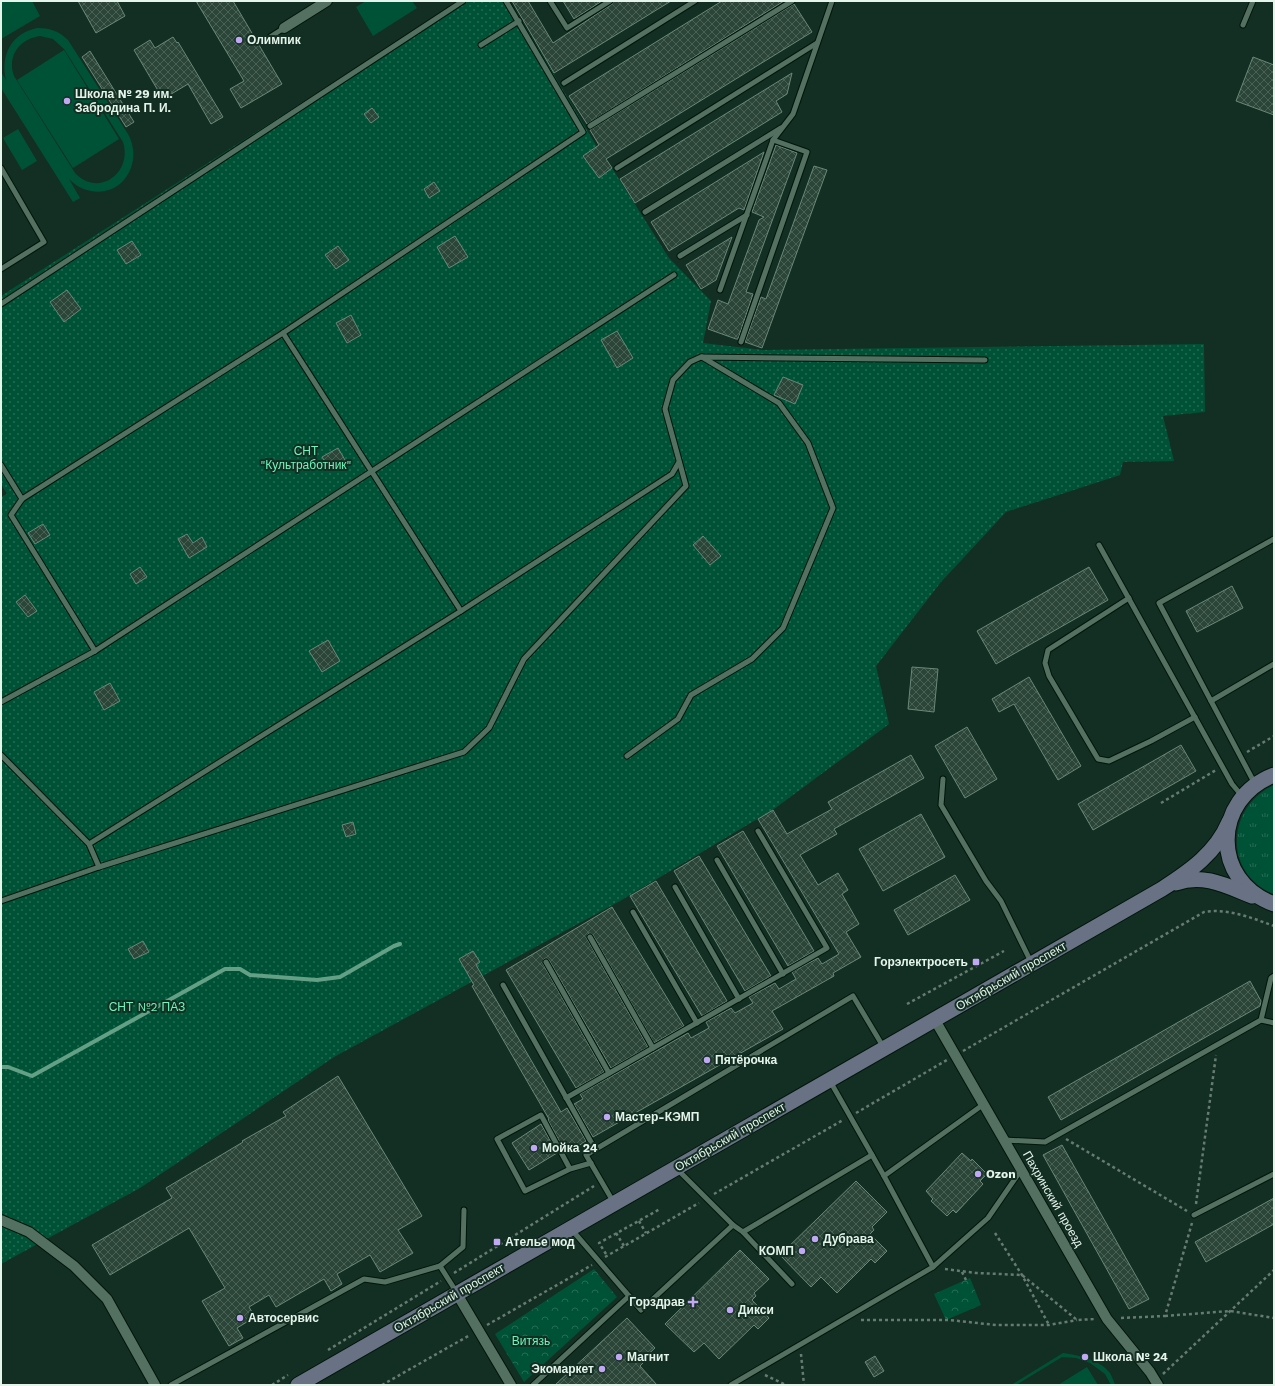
<svg xmlns="http://www.w3.org/2000/svg" width="1275" height="1386" font-family="'Work Sans',sans-serif">
<style>
.grass{fill:url(#grass-tufts)}
.park{fill:url(#park-crowns)}
.garden{fill:url(#garden-dots)}
.pitch{fill:#005237;fill-rule:evenodd}
.lines{fill:none;stroke-linecap:round;stroke-linejoin:round}
.stream{stroke:#64a086;stroke-width:4}
.building{fill:url(#building-cross-hatch);stroke:#6a8879}
.lane-casing{stroke:#00160b;stroke-width:7}
.street-casing{stroke:#00160b;stroke-width:12}
.secondary-casing{stroke:#00160b;stroke-width:17}
.path{stroke:#667c72;stroke-width:2.5;stroke-dasharray:3 3;stroke-linecap:butt}
.lane{stroke:#537061;stroke-width:5}
.street{stroke:#537061;stroke-width:10}
.secondary{stroke:#687284;stroke-width:15}
.poi-dot{fill:#c1a8f3;stroke:#132e22;stroke-width:1.5}
.labels{text-anchor:middle;dominant-baseline:central;stroke-width:4;stroke-linejoin:round;paint-order:stroke}
.poi-label{font-size:12px;font-weight:bold;fill:#e5f5ec;stroke:#132e22;text-anchor:start}
.park-label{font-size:12px;fill:#6ef6bb;stroke:#132e22}
.street-label{font-size:12px;fill:#e5f5ec;stroke:#132e22}
</style>
<defs>
<pattern id="grass-tufts" width="24" height="20" patternUnits="userSpaceOnUse"><rect width="24" height="20" fill="#005237"/><path d="M3 7l-1-3M5 7V3M7 7l1-3M15 17l-1-3M17 17v-4M19 17l1-3" fill="none" stroke="#256c54"/></pattern>
<pattern id="park-crowns" width="20" height="18" patternUnits="userSpaceOnUse"><rect width="20" height="18" fill="#005237"/><path d="M2 6a3 3 0 1 1 6 0M12 15a3 3 0 1 1 6 0" fill="none" stroke="#256c54"/></pattern>
<pattern id="garden-dots" width="8" height="8" patternUnits="userSpaceOnUse"><rect width="8" height="8" fill="#005237"/><path d="M2 2h.1M6 6h.1" fill="none" stroke="#256c54" stroke-width="1.8" stroke-linecap="round"/></pattern>
<pattern id="building-cross-hatch" width="8" height="8" patternUnits="userSpaceOnUse"><rect width="8" height="8" fill="#2b4639"/><path d="M0 0l8 8M0 8l8-8" fill="none" stroke="#4a6156"/></pattern>
</defs>
<rect width="100%" height="100%" fill="#132e22"/>
<path class="grass" d="M1274,785V894C1223,874 1226,807 1274,785Z"/>
<g class="park">
<path d="M594,1269L617,1297L524,1382L495,1334Z"/>
<path d="M970,1278L981,1305L946,1320L934,1294Z"/>
</g>
<path class="garden" d="M460,1H510L597,147L612,168L669,258L711,301L703,343L763,350L1204,344L1205,412L1163,416L1174,461L1123,462L1120,475L1006,512L941,582L876,666L889,724L774,809L620,901L334,1057L140,1188L1,1264V497L7,494L1,484V296Z"/>
<g class="pitch">
<path d="M1,1H32L40,16L1,39Z"/>
<path d="M366,1H412L417,8L373,36L356,7Z"/>
<path d="M37,28C50,28 59,31 68,40L128,134C145,165 119,202 84,189C78,187 73,183 69,179L80,198L73,202L1,88V72L6,80C0,55 12,33 37,28ZM40,36L53,39L64,49L123,142C133,173 98,198 75,173L14,76C7,56 19,39 40,36Z"/>
<path d="M64,50L119,139L73,168L17,80Z"/>
<path d="M18,129L37,161L22,170L3,138Z"/>
<path d="M1063,1353C1079,1355 1100,1360 1110,1373C1112,1377 1114,1381 1115,1385H1111L1105,1374L1090,1363L1076,1358L1062,1357L1016,1385H1011Z"/>
<path d="M1087,1367L1098,1385H1058Z"/>
</g>
<g class="lines">
<path class="stream" d="M1,1067H8L32,1076L225,969H240L250,975L317,980L340,977L394,946L400,944"/>
</g>
<g class="building">
<path d="M78,1H117L125,16L96,33Z"/>
<path d="M196,1H233L282,84L241,108L230,89L244,81Z"/>
<path d="M512,1H528L553,43L612,4L614,1H671L554,73Z"/>
<path d="M563,1H602L574,19Z"/>
<path d="M722,1H784L587,124L569,96Z"/>
<path d="M794,4L812,32L606,159L612,168L599,178L583,156L599,145L590,130Z"/>
<path d="M173,37L177,43L178,42L223,117L211,124L188,84L163,99L134,50L150,40L155,48Z"/>
<path d="M90,51L134,122L126,127L82,57Z"/>
<path d="M1253,57L1274,65V115L1236,101Z"/>
<path d="M792,73L787,94L776,101L782,112L635,203L620,179Z"/>
<path d="M372,108L379,117L371,123L364,114Z"/>
<path d="M776,145L797,153L746,292L753,294L738,339H736L708,329L718,300L728,304L759,220L764,217L752,212Z"/>
<path d="M764,152L744,210L739,208L669,251L651,222Z"/>
<path d="M814,166L827,170L762,348L745,342L761,297L766,299Z"/>
<path d="M434,182L440,191L429,198L424,189Z"/>
<path d="M455,236L468,257L449,268L437,247Z"/>
<path d="M732,237L716,280L701,289L686,265Z"/>
<path d="M132,241L141,255L126,264L117,250Z"/>
<path d="M338,246L349,260L336,269L325,255Z"/>
<path d="M67,290L81,309L64,322L50,302Z"/>
<path d="M351,315L361,335L347,343L336,323Z"/>
<path d="M617,331L633,358L617,368L601,340Z"/>
<path d="M783,377L803,385L795,404L774,395Z"/>
<path d="M338,448L345,460L330,469L322,457Z"/>
<path d="M43,524L50,535L35,544L28,533Z"/>
<path d="M187,534L193,543L202,537L207,547L189,558L178,539Z"/>
<path d="M703,536L721,556L710,565L693,545Z"/>
<path d="M140,567L147,577L136,584L130,574Z"/>
<path d="M1089,567L1108,600L996,664L977,631Z"/>
<path d="M1232,586L1243,608L1197,632L1186,611Z"/>
<path d="M25,595L37,611L28,617L16,602Z"/>
<path d="M328,640L340,661L322,672L309,651Z"/>
<path d="M912,667L938,669L934,712L908,709Z"/>
<path d="M1029,677L1081,766L1058,780L1014,704L999,712L992,699Z"/>
<path d="M110,683L120,701L104,710L94,692Z"/>
<path d="M967,727L997,779L965,798L935,746Z"/>
<path d="M1181,745L1196,771L1093,830L1078,804Z"/>
<path d="M911,755L924,778L834,829L837,834L800,855L818,885L838,873L848,890L842,894L859,924L846,932L861,957L833,973L834,976L772,1011L783,1029L593,1137L574,1104L583,1099L580,1094L688,1033L691,1038L709,1028L706,1022L731,1008L735,1013L753,1003L749,997L775,983L779,989L796,979L792,972L818,958L822,964L839,954L758,819L773,810L787,834L832,809L828,802Z"/>
<path d="M921,814L945,857L883,891L859,849Z"/>
<path d="M353,822L356,834L346,837L342,825Z"/>
<path d="M743,831L814,951L788,966L717,846Z"/>
<path d="M699,856L771,976L745,991L674,871Z"/>
<path d="M955,875L970,900L908,935L894,910Z"/>
<path d="M656,881L727,1001L702,1016L630,896Z"/>
<path d="M612,907L684,1026L654,1043L593,935L590,933L588,934L587,939L648,1047L611,1068L549,960L546,958L544,959L543,964L604,1072L576,1088L506,970Z"/>
<path d="M143,941L149,952L134,959L128,949Z"/>
<path d="M473,951L480,962L476,965L561,1112L567,1108L586,1141L567,1153L564,1148H563L548,1120L549,1119L472,986L474,985L459,959Z"/>
<path d="M1250,981L1261,1001L1260,1006L1061,1120L1048,1097Z"/>
<path d="M338,1076L422,1216L398,1230L413,1253L380,1272L370,1255L337,1274L342,1284L331,1291L324,1279L276,1307L269,1295L249,1307L255,1317L237,1328L243,1338L229,1346L202,1301L225,1288L189,1228L110,1275L92,1245L172,1198L166,1188L243,1142L242,1141L286,1116L283,1112Z"/>
<path d="M541,1124L557,1153L529,1170L512,1143Z"/>
<path d="M1062,1145L1149,1299L1129,1309L1043,1155Z"/>
<path d="M962,1153L971,1161L972,1159L987,1174L980,1181L983,1184L956,1213L953,1210L947,1216L931,1201L933,1199L926,1191Z"/>
<path d="M856,1181L887,1212L872,1227L874,1230L870,1234L887,1251L875,1263L871,1259L837,1293L821,1277L811,1287L780,1255Z"/>
<path d="M1274,1198V1224L1206,1262L1195,1242Z"/>
<path d="M740,1250L769,1279L754,1293L756,1296L752,1300L769,1318L758,1329L754,1325L719,1359L704,1343L694,1352L665,1324Z"/>
<path d="M627,1318L655,1348L642,1360L644,1362L640,1366L657,1385H555Z"/>
<path d="M875,1356L884,1371L874,1377L865,1362Z"/>
</g>
<g class="lines">
<defs>
<g id="lane">
<path d="M550,1L567,28L610,1"/>
<path d="M1243,25L1253,1"/>
<path d="M270,37L284,28"/>
<path d="M481,45L519,21"/>
<path d="M564,83L695,1"/>
<path d="M590,126L792,1"/>
<path d="M1,168L44,242L1,269"/>
<path d="M617,168L817,43"/>
<path d="M645,212L781,128"/>
<path d="M680,256L747,215"/>
<path d="M720,290L773,140L793,114L832,1"/>
<path d="M1,304L463,1"/>
<path d="M283,333L461,611"/>
<path d="M741,342L807,152L773,140"/>
<path d="M1,465L22,499"/>
<path d="M1099,545L1232,784L1242,796"/>
<path d="M1129,598L1048,650L1045,663L1049,676L1098,759L1109,761L1151,741L1195,717"/>
<path d="M95,651L11,515L22,499L283,333L583,132L506,1"/>
<path d="M1211,701L1274,664"/>
<path d="M1,702L95,651L674,275"/>
<path d="M1,755L89,844L99,867L464,752L489,728L524,659L686,486L665,409L673,380L690,362L701,357L985,360"/>
<path d="M627,756L678,719L691,695L752,659L783,628L833,508L808,443L779,403L702,357"/>
<path d="M943,779L941,805L986,881L1001,901L1031,962"/>
<path d="M1255,784L1159,603L1274,539"/>
<path d="M89,844L461,611L672,474L679,462"/>
<path d="M717,860L783,974"/>
<path d="M675,887L739,999"/>
<path d="M1,901L99,867"/>
<path d="M633,912L697,1023"/>
<path d="M590,937L653,1048"/>
<path d="M546,962L609,1073"/>
<path d="M503,985L595,1149"/>
<path d="M1261,1020L1271,978L1274,976"/>
<path d="M566,1098L827,948L758,831"/>
<path d="M1004,1140L1045,1142L1261,1020L1274,1023"/>
<path d="M570,1169L541,1115L497,1139L525,1191L570,1169L591,1163"/>
<path d="M677,1169L733,1225L743,1232L792,1284"/>
<path d="M884,1176L984,1104"/>
<path d="M614,1203L586,1155L853,996L884,1048"/>
<path d="M1194,1215L1274,1174"/>
<path d="M572,1230L629,1296"/>
<path d="M743,1232L872,1155"/>
<path d="M933,1267L988,1218L1021,1170"/>
<path d="M457,1293L440,1266L463,1247L464,1210"/>
<path d="M171,1385L364,1279L385,1282L440,1266"/>
<path d="M533,1385L629,1296L641,1310L733,1225"/>
<path d="M731,1385L933,1267L884,1176L830,1081"/>
</g>
<g id="street">
<path d="M284,28L327,1"/>
<path d="M935,1020L1107,1319L1150,1372L1158,1385"/>
<path d="M1,1220L29,1232L74,1266L107,1299L155,1385"/>
<path d="M457,1294L511,1385"/>
</g>
<g id="secondary">
<path d="M1274,775C1212,799 1211,881 1274,904"/>
<path d="M1176,883C1203,873 1227,886 1252,896"/>
<path d="M298,1385L1162,889C1190,871 1216,853 1229,822"/>
</g>
</defs>
<use href="#lane" class="lane-casing"/>
<use href="#street" class="street-casing"/>
<use href="#secondary" class="secondary-casing"/>
<g class="path">
<path d="M1247,752L1274,736"/>
<path d="M1161,803L1216,770"/>
<path d="M907,1004L1004,951"/>
<path d="M963,1051L1204,912C1228,908 1252,918 1274,926"/>
<path d="M856,1113L947,1060"/>
<path d="M1066,1139L1187,1211"/>
<path d="M714,1194L843,1120"/>
<path d="M1196,1204L1216,1055"/>
<path d="M639,1221L646,1233"/>
<path d="M616,1233L624,1246"/>
<path d="M995,1233L1022,1275L1049,1325"/>
<path d="M606,1254L599,1243L660,1209"/>
<path d="M605,1257L699,1203"/>
<path d="M945,1269L976,1273L1022,1275L1077,1320L1096,1319"/>
<path d="M962,1272L966,1280"/>
<path d="M454,1273L594,1186"/>
<path d="M1165,1316L1230,1311L1274,1318"/>
<path d="M1121,1318L1165,1316L1192,1223"/>
<path d="M861,1320H949L996,1325H1049L1077,1320"/>
<path d="M487,1325L592,1265"/>
<path d="M328,1350L441,1281"/>
<path d="M801,1354L804,1385"/>
<path d="M1163,1374L1274,1270"/>
<path d="M765,1375L786,1385"/>
<path d="M272,1385L288,1375"/>
<path d="M382,1385L470,1335"/>
</g>
<use href="#lane" class="lane"/>
<use href="#street" class="street"/>
<use href="#secondary" class="secondary"/>
</g>
<g class="poi-dot">
<circle cx="239" cy="40" r="4"/>
<circle cx="67" cy="101" r="4"/>
<rect x="972" y="958" width="8" height="8" rx="2"/>
<circle cx="707" cy="1060" r="4"/>
<circle cx="607" cy="1117" r="4"/>
<circle cx="534" cy="1148" r="4"/>
<circle cx="978" cy="1174" r="4"/>
<circle cx="815" cy="1239" r="4"/>
<rect x="493" y="1238" width="8" height="8" rx="2"/>
<circle cx="802" cy="1251" r="4"/>
<path d="M691 1296h4v4h4v4h-4v4h-4v-4h-4v-4h4z"/>
<circle cx="730" cy="1310" r="4"/>
<circle cx="240" cy="1318" r="4"/>
<circle cx="619" cy="1357" r="4"/>
<circle cx="1085" cy="1357" r="4"/>
<circle cx="602" cy="1369" r="4"/>
</g>
<g class="labels">
<g class="poi-label">
<text x="247" y="40">Олимпик</text>
<text x="75" y="94">Школа № 29 им.<tspan x="75" dy="14">Забродина П. И.</tspan></text>
<text x="968" y="962" text-anchor="end">Горэлектросеть</text>
<text x="715" y="1060">Пятёрочка</text>
<text x="615" y="1117">Мастер-КЭМП</text>
<text x="542" y="1148">Мойка 24</text>
<text x="986" y="1174">Ozon</text>
<text x="823" y="1239">Дубрава</text>
<text x="505" y="1242">Ателье мод</text>
<text x="794" y="1251" text-anchor="end">КОМП</text>
<text x="685" y="1302" text-anchor="end">Горздрав</text>
<text x="738" y="1310">Дикси</text>
<text x="248" y="1318">Автосервис</text>
<text x="627" y="1357">Магнит</text>
<text x="1093" y="1357">Школа № 24</text>
<text x="594" y="1369" text-anchor="end">Экомаркет</text>
</g>
<g class="park-label">
<text x="306" y="451">СНТ<tspan x="306" dy="14">"Культработник"</tspan></text>
<text x="147" y="1007">СНТ №2 ПАЗ</text>
<text x="531" y="1341">Витязь</text>
</g>
<g class="street-label">
<text transform="translate(1011 976) rotate(-30)">Октябрьский проспект</text>
<text transform="translate(730 1137) rotate(-30)">Октябрьский проспект</text>
<text transform="translate(1053 1199) rotate(60)">Пахринский проезд</text>
<text transform="translate(449 1298) rotate(-30)">Октябрьский проспект</text>
</g>
</g>
<rect width="1275" height="1386" fill="none" stroke="#e5f5ec" stroke-width="4"/>
</svg>
